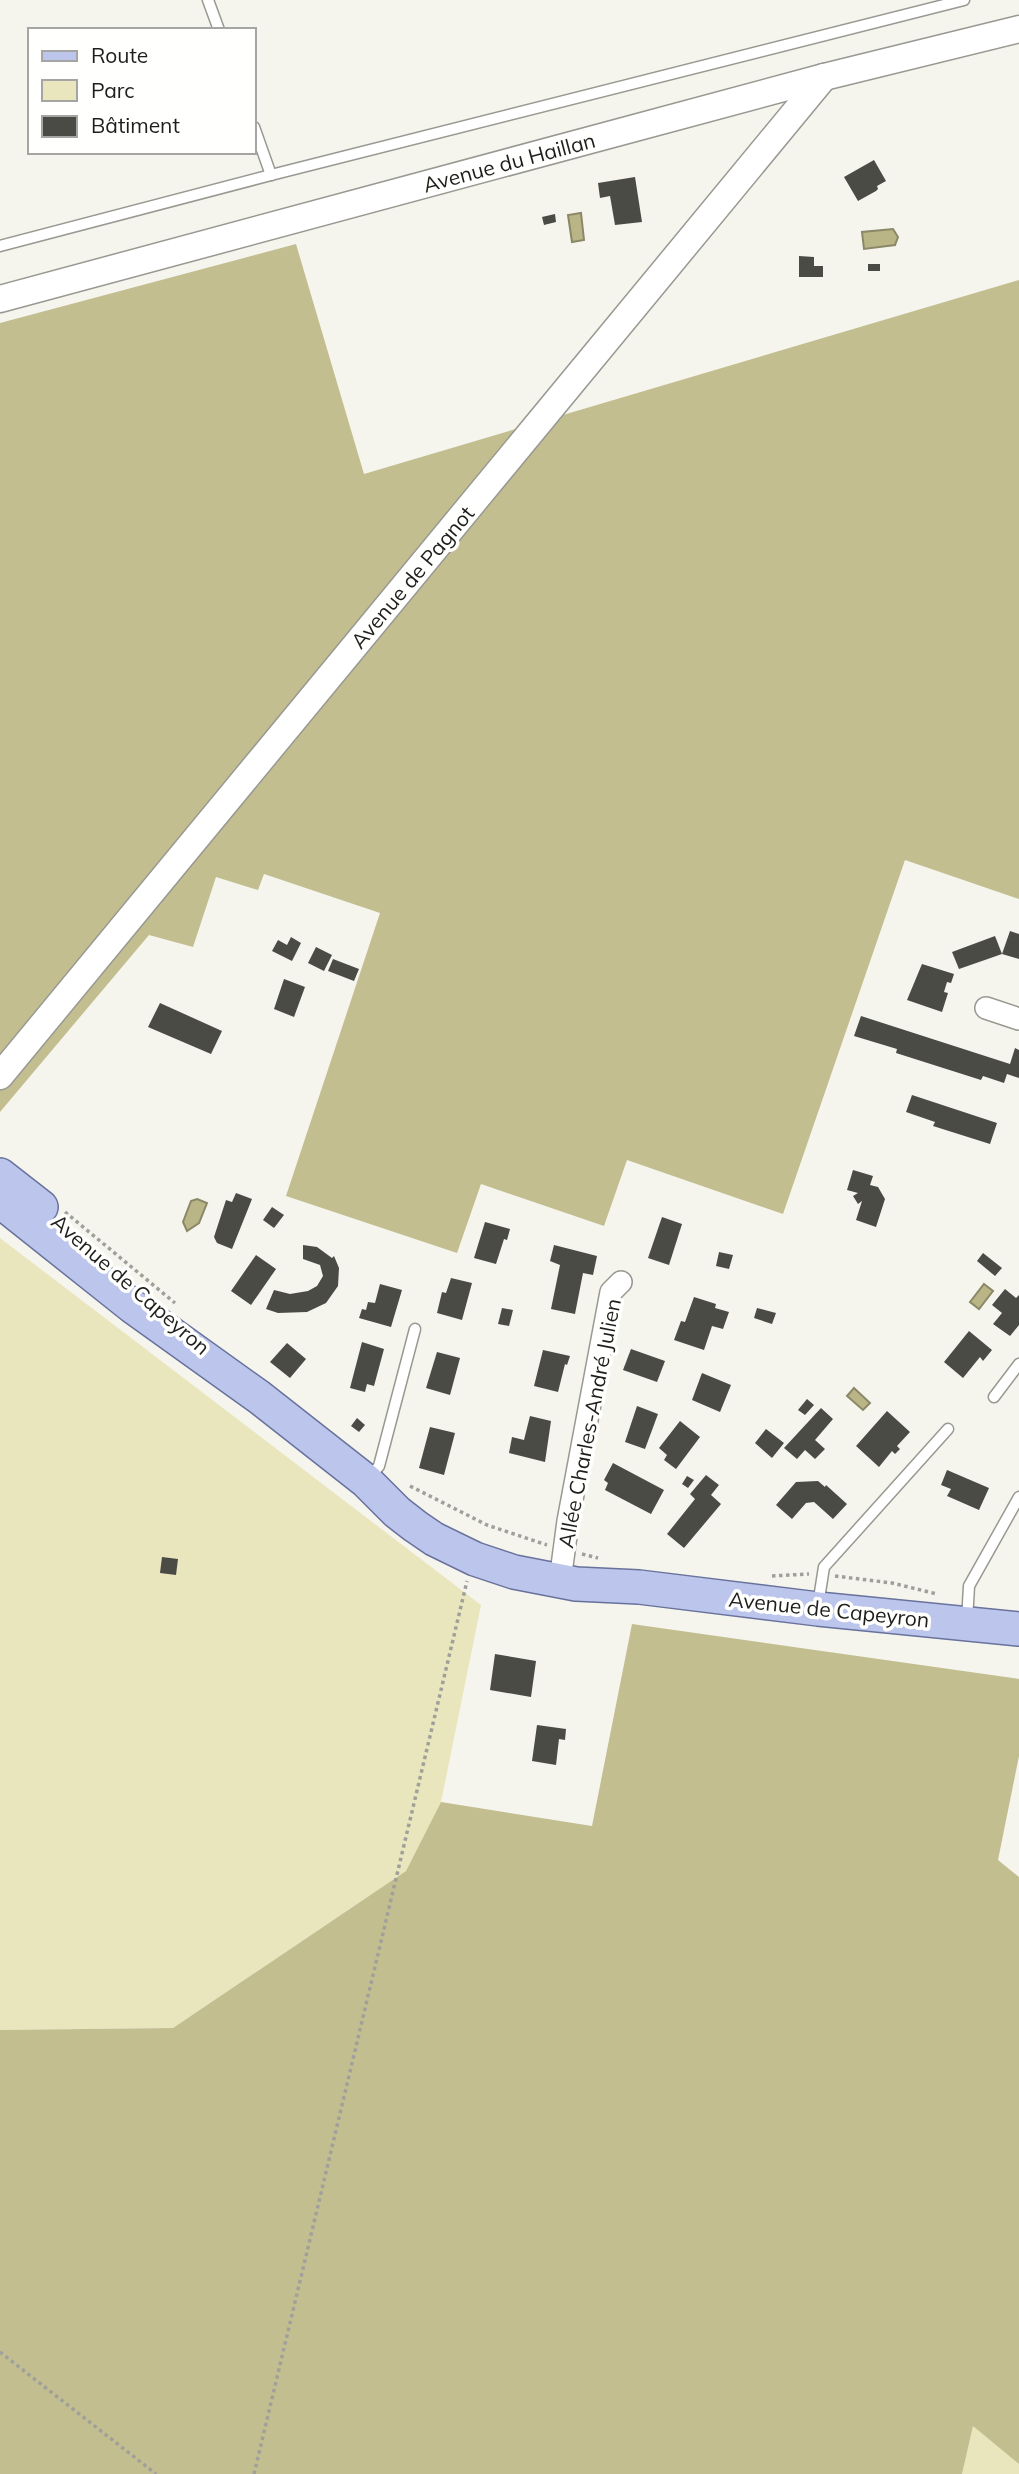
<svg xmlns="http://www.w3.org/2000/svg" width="1019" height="2474" font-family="Mulish,sans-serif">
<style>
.green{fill:#e9e5bc}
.forest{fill:#c3be90}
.water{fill:#bab587;stroke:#8b8867;stroke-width:2}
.building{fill:#4b4b45}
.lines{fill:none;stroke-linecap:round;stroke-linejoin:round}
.service-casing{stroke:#999992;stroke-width:13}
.minor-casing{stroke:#999992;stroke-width:24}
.tertiary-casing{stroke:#999992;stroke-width:29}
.primary-casing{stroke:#68729b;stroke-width:36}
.path{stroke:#a0a09b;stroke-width:3.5;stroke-dasharray:3.5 3.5;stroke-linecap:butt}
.service{stroke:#fff;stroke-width:10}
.minor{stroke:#fff;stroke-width:21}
.tertiary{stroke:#fff;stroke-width:26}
.primary{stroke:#bcc5ec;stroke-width:33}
.labels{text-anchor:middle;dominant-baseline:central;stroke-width:7;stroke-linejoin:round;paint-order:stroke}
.street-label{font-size:21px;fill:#1e1e1c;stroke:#fffffe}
</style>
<rect width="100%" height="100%" fill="#f5f5ee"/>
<g class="green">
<path d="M0,1238L481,1605L441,1802L406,1871L173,2028L0,2030Z"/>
<path d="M973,2425L1019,2464V2474H962Z"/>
</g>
<g class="forest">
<path d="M296,244L364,474L1019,280V899L905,860L783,1214L627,1160L604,1226L481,1184L457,1253L286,1196L380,913L264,874L258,890L216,877L193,947L149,935L0,1112V323Z"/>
<path d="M632,1624L1019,1679V1756L998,1860L1019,1877V2464L973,2426L962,2474H0V2030L173,2028L406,1871L441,1802L592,1826Z"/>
</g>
<g class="water">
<path d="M581,213L584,240L572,242L568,215Z"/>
<path d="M893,229L898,237L895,245L864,249L862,232Z"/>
<path d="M197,1199L207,1203L199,1223L187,1231L183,1222L191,1201Z"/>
<path d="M984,1284L993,1291L979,1309L970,1302Z"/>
<path d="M854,1388L870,1403L863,1410L847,1396Z"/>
</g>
<g class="building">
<path d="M874,160L886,181L877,186L878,189L876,191L858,201L844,177Z"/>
<path d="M635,177L642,222L615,225L610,196L600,198L598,183Z"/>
<path d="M555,214L556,222L544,225L542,217Z"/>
<path d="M799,256L814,257V266H823V277H799Z"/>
<rect x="868" y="264" width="12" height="7"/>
<path d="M1010,931L1019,934V959L1002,954Z"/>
<path d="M995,936L1002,954L959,969L952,952Z"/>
<path d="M291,937L301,943L292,961L272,951L278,940L287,945Z"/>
<path d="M316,947L332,955L324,971L308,963Z"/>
<path d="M333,959L359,969L354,981L328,971Z"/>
<path d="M922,964L954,974L951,983L947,982L944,992L948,993L942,1012L907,1000Z"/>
<path d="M284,979L305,987L294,1017L274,1009Z"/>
<path d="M160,1003L222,1031L211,1054L148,1027Z"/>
<path d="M861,1016L1010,1064L1015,1048L1019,1050V1078L1007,1074L1004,1083L983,1076L981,1080L896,1053L897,1049L854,1036Z"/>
<path d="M912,1095L997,1123L990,1144L933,1126L935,1122L906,1112Z"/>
<path d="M853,1170L873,1176L870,1185L878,1187L885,1199L876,1227L856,1220L862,1201L858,1204L853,1196L858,1193L847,1190Z"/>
<path d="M236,1193L252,1199L232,1249L217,1243L214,1237L226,1200L232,1202Z"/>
<path d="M272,1207L284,1215L274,1228L263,1220Z"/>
<path d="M662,1217L682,1224L669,1265L648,1258Z"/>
<path d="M485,1222L510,1229L507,1240L504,1239L496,1264L474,1258Z"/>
<path d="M303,1245L317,1247L332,1258L334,1256L339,1268L338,1286L326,1303L307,1312L278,1313L266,1309L274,1290L290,1294L308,1291L317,1286L323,1276L320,1265L303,1259Z"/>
<path d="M554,1245L597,1256L593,1275L583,1273L575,1314L551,1309L560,1265L550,1261Z"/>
<path d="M719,1252L733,1255L729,1269L716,1266Z"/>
<path d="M983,1253L1002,1268L995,1276L977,1261Z"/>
<path d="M256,1255L276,1269L251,1305L231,1291Z"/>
<path d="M451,1278L472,1283L462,1320L437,1313L442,1292L446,1293Z"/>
<path d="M380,1284L402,1290L391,1327L359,1318L362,1309L366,1310L368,1302L375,1303Z"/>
<path d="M1005,1289L1016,1298L1019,1295V1325L1010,1336L993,1324L1002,1313L992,1305Z"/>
<path d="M694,1297L716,1304L715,1308L729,1312L723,1329L712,1326L704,1350L674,1340L681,1321L685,1322Z"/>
<path d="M502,1308L513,1310L509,1326L498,1324Z"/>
<path d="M757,1308L776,1313L772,1324L754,1318Z"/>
<path d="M969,1331L992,1350L983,1361L980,1357L963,1378L944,1362Z"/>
<path d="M362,1342L384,1349L374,1386L367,1384L365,1392L350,1388Z"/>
<path d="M287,1343L306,1359L290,1378L270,1362Z"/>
<path d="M631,1349L665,1361L657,1382L623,1370Z"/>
<path d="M543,1350L570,1356L567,1365L565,1364L558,1392L534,1386Z"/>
<path d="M437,1352L460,1358L450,1395L426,1388Z"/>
<path d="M702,1373L731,1385L720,1412L692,1400Z"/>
<path d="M807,1399L814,1405L805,1415L798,1410Z"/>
<path d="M637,1406L658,1414L645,1449L625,1442Z"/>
<path d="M821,1408L833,1419L815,1440L825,1449L815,1459L805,1450L797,1459L784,1448Z"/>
<path d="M887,1411L910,1432L897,1446L900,1449L895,1454L892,1451L879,1467L856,1446Z"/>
<path d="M530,1416L551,1421L545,1462L509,1453L512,1437L524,1440Z"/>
<path d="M357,1418L365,1425L359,1432L351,1426Z"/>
<path d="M680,1421L700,1437L676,1469L664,1460L667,1455L659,1448Z"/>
<path d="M430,1427L455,1433L444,1475L419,1468Z"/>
<path d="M766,1429L784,1443L772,1458L755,1443Z"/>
<path d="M613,1463L664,1490L651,1514L605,1490L608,1483L604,1480Z"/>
<path d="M947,1470L989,1488L979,1510L947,1496L951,1489L941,1485Z"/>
<path d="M706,1475L719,1485L711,1495L721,1504L684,1548L667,1534L695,1499L690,1494Z"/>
<path d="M687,1476L694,1480L688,1488L682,1484Z"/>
<path d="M818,1481L825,1487L826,1485L847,1504L833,1519L814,1502L806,1503L792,1519L776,1505L796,1482Z"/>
<path d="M162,1557L178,1559L176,1575L160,1573Z"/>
<path d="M495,1654L536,1661L531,1697L490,1690Z"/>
<path d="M537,1725L566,1729L565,1740L559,1739L556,1765L532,1761Z"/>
</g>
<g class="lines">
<defs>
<g id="service">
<path d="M208,0L219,30"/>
<path d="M254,127L271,175"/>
<path d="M0,246L271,175L964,0"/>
<path d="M994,1397L1019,1364"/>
<path d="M368,1479L379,1466L415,1329"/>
<path d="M818,1605L824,1567L948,1429"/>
<path d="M967,1621L969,1586L1019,1497"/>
</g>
<g id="minor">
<path d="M986,1008L1019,1019"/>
<path d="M562,1566L568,1521L611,1292L621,1282"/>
</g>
<g id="tertiary">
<path d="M0,299L824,77L1019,29"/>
<path d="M0,1076L824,77"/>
</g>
<g id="primary">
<path d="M0,1175L41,1207"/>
<path d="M0,1201L132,1306L259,1397L366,1481L397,1512L415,1526L434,1539L475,1559L514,1572L576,1584L639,1587L818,1609L1019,1629"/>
</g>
</defs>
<use href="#service" class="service-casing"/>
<use href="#minor" class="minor-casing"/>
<use href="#tertiary" class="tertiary-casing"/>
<use href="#primary" class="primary-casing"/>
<g class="path">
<path d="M65,1212L175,1303"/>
<path d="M410,1486L487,1525L547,1545"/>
<path d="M582,1554L598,1558"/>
<path d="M772,1576L809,1574"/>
<path d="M835,1576L892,1583L937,1594"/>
<path d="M0,2352L156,2474"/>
<path d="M254,2474L467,1581"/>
</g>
<use href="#service" class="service"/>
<use href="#minor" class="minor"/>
<use href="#tertiary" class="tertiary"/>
<use href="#primary" class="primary"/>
</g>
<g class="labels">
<g class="street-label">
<text transform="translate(509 162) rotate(-15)">Avenue du Haillan</text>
<text transform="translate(412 577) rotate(-50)">Avenue de Pagnot</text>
<text transform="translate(131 1284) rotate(41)">Avenue de Capeyron</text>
<text transform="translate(589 1423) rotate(-79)">Allée Charles-André Julien</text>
<text transform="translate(829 1609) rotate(6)">Avenue de Capeyron</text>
</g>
</g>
<rect x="28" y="28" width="228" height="126" fill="#fffffe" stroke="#a5a5a4" stroke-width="2"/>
<rect x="42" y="51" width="35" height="10" fill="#bcc5ec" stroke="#a5a5a4" stroke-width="2"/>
<text x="91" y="63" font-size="21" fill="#1e1e1c">Route</text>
<rect x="42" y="80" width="35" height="21" fill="#e9e5bc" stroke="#a5a5a4" stroke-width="2"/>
<text x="91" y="98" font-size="21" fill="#1e1e1c">Parc</text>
<rect x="42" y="116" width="35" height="21" fill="#4b4b45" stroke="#a5a5a4" stroke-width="2"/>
<text x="91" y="133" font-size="21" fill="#1e1e1c">Bâtiment</text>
</svg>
